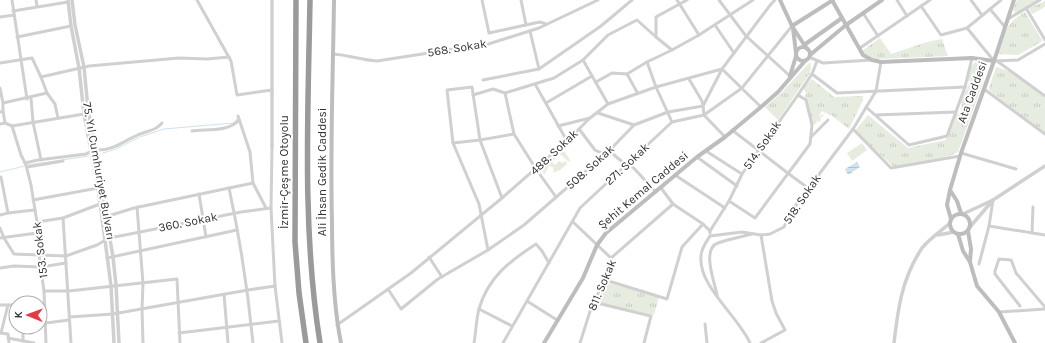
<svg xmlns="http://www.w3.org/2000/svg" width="1045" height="343" font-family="Karla,sans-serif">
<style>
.green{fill:#e6ecdf}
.park{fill:url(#park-tufts)}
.water{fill:url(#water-rules)}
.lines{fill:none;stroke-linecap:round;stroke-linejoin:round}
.stream{stroke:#cfe2ee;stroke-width:1}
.minor{stroke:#d0d0d0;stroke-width:3}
.tertiary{stroke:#d0d0d0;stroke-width:3.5}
.secondary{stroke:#bdbdbd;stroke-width:4}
.motorway{stroke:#9a9a9a;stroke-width:5.5}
.labels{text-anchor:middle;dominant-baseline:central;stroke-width:4;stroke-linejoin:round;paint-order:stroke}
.street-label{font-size:12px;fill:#333;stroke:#fff}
</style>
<defs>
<pattern id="park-tufts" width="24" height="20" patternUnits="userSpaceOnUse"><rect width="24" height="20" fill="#e6ecdf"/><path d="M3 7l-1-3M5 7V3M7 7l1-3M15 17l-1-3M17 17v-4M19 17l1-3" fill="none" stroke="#c6cbc0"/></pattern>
<pattern id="water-rules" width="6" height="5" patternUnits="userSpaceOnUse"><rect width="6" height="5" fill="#cfe2ee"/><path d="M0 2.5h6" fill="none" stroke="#b2c2cd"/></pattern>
</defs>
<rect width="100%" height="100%" fill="#fff"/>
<g class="green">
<path d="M862,143L867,150L852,161L847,153Z"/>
<path d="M558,152H565L570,160L569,162L560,154L552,162L555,165L559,161L563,163L566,161L567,164L559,171L558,170L554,173L553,167L549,166L544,175L542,170Z"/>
</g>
<g class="park">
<path d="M1017,0H1040L1016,14L1013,9Z"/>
<path d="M1045,1V7L1032,14L1029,8Z"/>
<path d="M1025,12L1042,40L1041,42L1018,55L998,54C1005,33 1005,23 1025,12Z"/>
<path d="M880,38L891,54L927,42L942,39L948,56L879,59C872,59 866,57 862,51Z"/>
<path d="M977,61L984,71L983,82L958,152L949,156L894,167L855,131L868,115L908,148L946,140L956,114L960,113L962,103H959L963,91H966L970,81H967C969,74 970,64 977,61Z"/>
<path d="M810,62L811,67L810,73L778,120L765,107L781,93Z"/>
<path d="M996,67C1016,72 1029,85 1045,98V133L990,91L989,88Z"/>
<path d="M812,79L834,97L863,96V100L849,129L831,115L827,114L826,112L825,113L822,111L819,115L820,116L822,114L824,116L820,117L821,119L820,122L817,121L816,124H812L805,97L806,93L803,88Z"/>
<path d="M604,282L659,297L654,315L598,302Z"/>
</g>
<path class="water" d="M857,162L860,167L848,175L845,169Z"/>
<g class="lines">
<g class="stream">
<path d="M103,153L116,149L140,137L164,129L233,123L237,119"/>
<path d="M28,165L89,156"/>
<path d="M0,172L25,166"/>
</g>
<g class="minor">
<path d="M12,0L27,99"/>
<path d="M36,0L37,6"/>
<path d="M197,0L231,61L237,95L272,90"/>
<path d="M482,0L489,33L535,23L540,22L546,24"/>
<path d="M521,0L526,25"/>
<path d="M677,0L699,35"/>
<path d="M719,0L746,36L790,76"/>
<path d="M897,0L907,16"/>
<path d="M971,0L982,15"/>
<path d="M921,6L941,35L967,28L1001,0"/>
<path d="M1026,8L1045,40"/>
<path d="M990,9L1005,27"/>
<path d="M13,11L68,2"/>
<path d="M863,13L878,36"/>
<path d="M0,17L14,15"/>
<path d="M1008,19L1040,0"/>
<path d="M715,25L734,53"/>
<path d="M967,28L994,61L1018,60L1045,44"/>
<path d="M530,31L539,69"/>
<path d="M17,37L71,26"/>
<path d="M860,48L930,0"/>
<path d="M672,50L656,37V17L687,0"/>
<path d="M333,54C349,55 361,60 377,61L461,48L479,47L539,28L598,0"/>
<path d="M809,57L823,63L872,60"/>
<path d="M997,61L1045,96"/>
<path d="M647,62L656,87L672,122"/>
<path d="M0,63L32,58L41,77L47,93L55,104L58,118"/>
<path d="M627,74L647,62L672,50L699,35L753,0"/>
<path d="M627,74L637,92"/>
<path d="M812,74L837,93L965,87"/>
<path d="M41,77L89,66L179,58L207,59L229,57"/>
<path d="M483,80L539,69L601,26L632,0"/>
<path d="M596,82L612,73L627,74"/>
<path d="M535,84L567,141"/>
<path d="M0,88L3,103"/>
<path d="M984,89L1045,134"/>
<path d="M505,93L514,134L536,169L556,197"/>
<path d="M473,95L493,89L505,93L554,78L583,60"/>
<path d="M31,98L33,122L41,160"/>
<path d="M546,103L592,76"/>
<path d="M608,104L583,60L608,35L637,20L656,37"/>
<path d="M866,107L909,145L947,136L965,87L972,58"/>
<path d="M3,111L5,123"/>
<path d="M0,112L3,111V103L47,93"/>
<path d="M598,113L634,125"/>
<path d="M876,115L956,112"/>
<path d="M238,116L250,152L253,183L266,208"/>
<path d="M0,124L5,123L12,126L84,114"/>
<path d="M12,126L21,155L26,165L31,185L37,222L39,255L44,291L46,343"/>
<path d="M558,126L590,118"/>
<path d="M579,129L595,150L599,152L613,154L627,166"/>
<path d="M853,129L891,168L960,156"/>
<path d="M732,130L789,174L808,188"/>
<path d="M192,131C206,129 229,132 239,120"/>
<path d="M725,137L704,115L703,106L722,69L761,107"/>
<path d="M811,137L828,120"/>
<path d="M453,143L480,140L514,134"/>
<path d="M272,147L271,208L275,286L282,343"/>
<path d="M96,150C115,151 125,139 143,133C151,130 156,130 162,123"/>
<path d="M706,151L742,174"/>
<path d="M961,153L1016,169"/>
<path d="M697,157L737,186"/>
<path d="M25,163L38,160L86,154L91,151"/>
<path d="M629,163L656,192"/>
<path d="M27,167L63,161"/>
<path d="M675,175L725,208"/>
<path d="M1,177L8,213"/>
<path d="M229,188C240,239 248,291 253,343"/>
<path d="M661,188L673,204L703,224L710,231V233"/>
<path d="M199,194L206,237"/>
<path d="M33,200L98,188"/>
<path d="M993,200L989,226L1045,235"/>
<path d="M729,201L755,218L810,144L812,125L806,100L798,95"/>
<path d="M137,207L143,283L142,309L143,343"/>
<path d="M0,215L8,213L34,210"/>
<path d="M105,217L134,208L253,183"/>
<path d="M63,218L71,343"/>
<path d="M37,222L63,218L100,204"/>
<path d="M573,222L611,258"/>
<path d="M0,228L4,238L14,254L66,256L97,245L109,238L125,235L241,212L271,208"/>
<path d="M710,231L729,201L742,174L798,95L812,74L817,61"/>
<path d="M1032,233L1033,207"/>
<path d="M710,236L742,232L761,235L770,234L784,227L790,213L853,129L876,91L881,62"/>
<path d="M710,236C706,242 701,249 701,256C698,286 738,316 750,343"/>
<path d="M0,238L37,233"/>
<path d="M488,250L479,204L453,143L447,90L472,87L480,140L502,198"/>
<path d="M429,257L442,277"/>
<path d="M107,258L237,230"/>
<path d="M979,264L989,226"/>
<path d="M0,268L14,266L41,267L66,263"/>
<path d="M602,279L667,299L682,247L703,224"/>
<path d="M388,289L401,309L438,279L488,250L524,225L607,153L634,125L668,112L703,106L702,101L689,79"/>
<path d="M44,291H69L177,279L180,343"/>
<path d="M224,294L228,343"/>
<path d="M717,295C715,283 701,249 718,243C728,239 741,237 752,234"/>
<path d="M527,301L557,320"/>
<path d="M593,302L651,316L644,343"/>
<path d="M0,305H16"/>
<path d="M1020,306L995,274V271L999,259L1011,260L1012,262L1016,273L1045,307"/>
<path d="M479,309L512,326"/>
<path d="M999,312L1045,309"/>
<path d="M69,317L113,314L248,290L275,286"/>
<path d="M46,323L69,320"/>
<path d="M705,324L707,343"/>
<path d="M337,325L411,273L502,198L567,141L590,118L608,104L656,87L722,69L771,4L775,0"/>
<path d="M23,327V341"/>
<path d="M0,333L8,334L9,343"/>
<path d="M1,333L8,305"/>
<path d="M179,333L279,321"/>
<path d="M8,338L34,343"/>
<path d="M474,343C476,332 476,320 479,309C488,277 510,261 536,244L542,251L549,263"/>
<path d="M503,343L580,208L672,122L704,115L742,88L792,26"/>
<path d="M580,343L593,302L599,292L611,258L673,204"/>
<path d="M761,343L785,330L776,313L772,301L761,235"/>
</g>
<g class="tertiary">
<path d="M68,0L71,26L79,68L84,114L98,188L105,240L111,286L114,343"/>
<path d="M72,0L75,25L84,67L88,109L113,257L116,285L119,343"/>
<path d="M272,147V0"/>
<path d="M963,214L993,200L1045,166"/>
<path d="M970,227L993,200"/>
<path d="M938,235L954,232"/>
<path d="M894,343C898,308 902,278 922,248C929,239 941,231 950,223"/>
</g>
<g class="secondary">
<path d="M334,0C333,74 330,148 332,222C332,262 333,304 341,343"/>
<path d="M780,0L792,26L807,49"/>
<path d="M832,0L863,55L872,60L881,62L972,58L994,61"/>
<path d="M792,26L833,0"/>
<path d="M793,28L796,53"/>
<path d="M804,45L842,18"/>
<circle cx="803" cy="54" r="7"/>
<path d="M810,55L846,25L882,0"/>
<path d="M790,76L796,56"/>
<path d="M950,190L957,201L961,213"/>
<circle cx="960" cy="224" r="10"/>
<path d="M951,219L947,205L950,190L961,153L994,61L1014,0"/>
<path d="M968,231L971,249L970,261"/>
<path d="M958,234L963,251L970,262L977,286L999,312L1015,343"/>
<path d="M544,343L583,278L597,245L606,233L697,157L725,137L761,107L778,92L805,61"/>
</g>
<g class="motorway">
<path d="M296,0L295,242L299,293L306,343"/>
<path d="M310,0C308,114 302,230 320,343"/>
</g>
</g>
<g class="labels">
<g class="street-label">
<text transform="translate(457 48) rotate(-9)">568. Sokak</text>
<text transform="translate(972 92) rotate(-70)">Ata Caddesi</text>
<text transform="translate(762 145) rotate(-55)">514. Sokak</text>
<text transform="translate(554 152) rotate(-43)">488. Sokak</text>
<text transform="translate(627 164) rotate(-43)">271. Sokak</text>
<text transform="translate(590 167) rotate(-42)">508. Sokak</text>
<text transform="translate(99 171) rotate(80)">75. Yıl Cumhuriyet Bulvarı</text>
<text transform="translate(284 172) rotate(-90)">İzmir-Çeşme Otoyolu</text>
<text transform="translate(322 172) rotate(-90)">Ali İhsan Gedik Caddesi</text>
<text transform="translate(643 190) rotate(-40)">Şehit Kemal Caddesi</text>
<text transform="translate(802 199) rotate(-56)">518. Sokak</text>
<text transform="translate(188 222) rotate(-11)">360. Sokak</text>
<text transform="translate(40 250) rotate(-97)">153. Sokak</text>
<text transform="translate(602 285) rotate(-67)">811. Sokak</text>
</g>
</g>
<g transform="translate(28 315) rotate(271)"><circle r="19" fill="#ffffff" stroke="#adadad"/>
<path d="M0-3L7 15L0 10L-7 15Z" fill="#e63946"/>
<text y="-6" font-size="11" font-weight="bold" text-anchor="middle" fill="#333333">K</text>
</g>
</svg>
